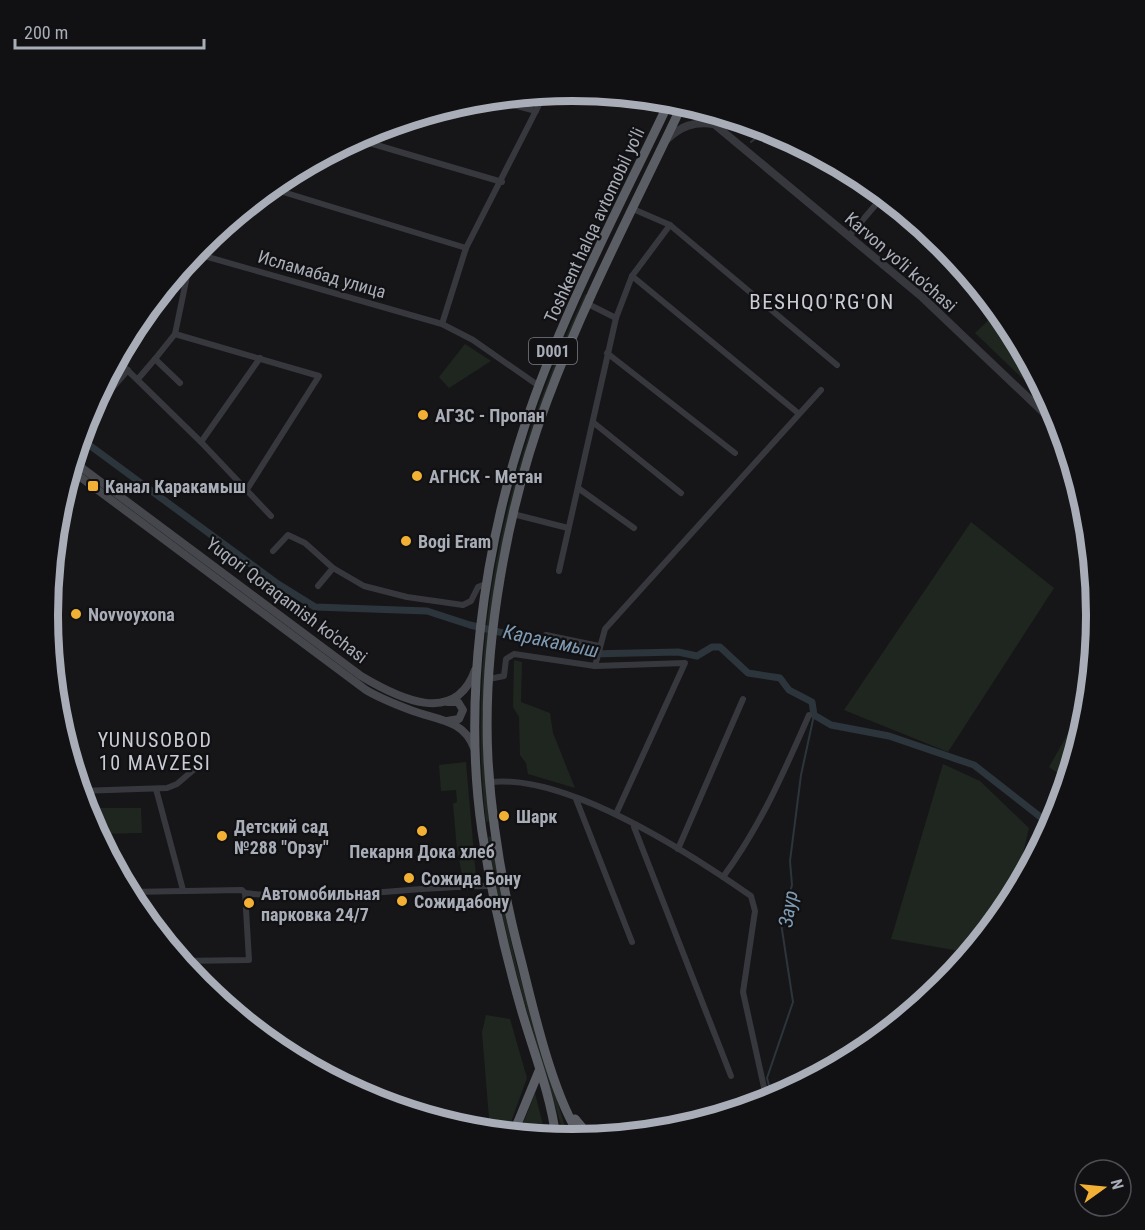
<svg xmlns="http://www.w3.org/2000/svg" width="1145" height="1230" font-family="'Roboto Condensed',sans-serif">
<style>
.green{fill:#1e261f}
.lines{fill:none;stroke-linecap:round;stroke-linejoin:round}
.stream{stroke:#2c353c;stroke-width:2}
.canal{stroke:#2c353c;stroke-width:7}
.minor{stroke:#37383d;stroke-width:6}
.tertiary{stroke:#37383d;stroke-width:8}
.secondary{stroke:#45474d;stroke-width:8}
.trunk{stroke:#5b5e65;stroke-width:9}
.poi-dot{fill:#f2b134;stroke:#111113;stroke-width:2}
.labels{text-anchor:middle;dominant-baseline:central;stroke-width:4.5;stroke-linejoin:round;paint-order:stroke}
.shield{fill:#111113;stroke:#7b7e86;stroke-width:1.5}
.shield-label{font-size:16px;font-weight:bold;fill:#a8adb8}
.street-label{font-size:18px;fill:#a8adb8;stroke:#111113}
.poi-label{font-size:18px;font-weight:bold;fill:#a8adb8;stroke:#111113;text-anchor:start}
.water-label{font-size:20px;font-style:italic;fill:#7f9bb3;stroke:#111113}
.neighbourhood-label{font-size:20px;letter-spacing:1.5px;fill:#c9ccd4;stroke:#111113}
.quarter-label{font-size:21px;letter-spacing:1.5px;fill:#c9ccd4;stroke:#111113}
.rim{fill:none;stroke:#a8adb8;stroke-width:8}
</style>
<rect width="100%" height="100%" fill="#161618"/>
<g class="green">
<path d="M585,294L589,296L574,326L501,551L490,617L482,718L489,821L486,822C465,638 507,459 585,294Z"/>
<path d="M998,311L1009,324L1047,396L1045,400L975,333Z"/>
<path d="M465,344L491,361L449,388L439,377Z"/>
<path d="M971,522L1054,588L948,752L844,710Z"/>
<path d="M514,660L522,662L521,702L550,713L553,733L575,788L528,774L526,763L520,755L519,717L513,707Z"/>
<path d="M1086,702H1088L1087,718L1068,780L1049,767Z"/>
<path d="M466,762L476,877L463,879L457,850L453,804L457,802L456,790L441,791L439,765Z"/>
<path d="M943,764L980,781L1029,828L1012,901L971,953L891,939Z"/>
<path d="M97,808H141L142,833L98,834Z"/>
<path d="M492,836L502,900L516,963L565,1127L562,1128C533,1032 502,937 488,837Z"/>
<path d="M486,1015L510,1019L527,1078L507,1133L490,1131L482,1032Z"/>
<path d="M535,1093L546,1137L519,1134Z"/>
</g>
<g class="lines">
<g class="stream">
<path d="M748,123L759,135"/>
<path d="M751,142L767,129"/>
<path d="M773,1100L767,1078L793,1002L781,923L792,885L790,861L801,775L814,715"/>
</g>
<path class="canal" d="M81,439L278,584L315,607L427,611L470,625L590,654L678,652L697,656L712,647H720L748,673L780,678L789,690L812,702L814,715L831,725L889,736L974,765L1052,826"/>
<g class="minor">
<path d="M625,96L665,111"/>
<path d="M491,99L536,111"/>
<path d="M356,139L502,182"/>
<path d="M270,188L466,248"/>
<path d="M633,209L670,225L837,365"/>
<path d="M849,236L884,195"/>
<path d="M194,253L442,324L473,340L539,386"/>
<path d="M632,276L798,413"/>
<path d="M592,306L616,318"/>
<path d="M442,324L466,248L545,93"/>
<path d="M175,334L319,376L246,491"/>
<path d="M607,353L735,453"/>
<path d="M155,359L175,334L191,257"/>
<path d="M117,360L201,442L271,516"/>
<path d="M138,379L155,359L180,383"/>
<path d="M88,416L128,370"/>
<path d="M594,423L681,493"/>
<path d="M201,442L260,358"/>
<path d="M578,488L634,528"/>
<path d="M513,514L568,528"/>
<path d="M273,551L288,535L305,543L333,568L318,586"/>
<path d="M333,568L364,586L407,597L463,605L471,601L478,587L488,583"/>
<path d="M559,571L616,318L632,276L670,225"/>
<path d="M546,635L599,646"/>
<path d="M595,666L605,629L821,390"/>
<path d="M489,679L504,676L506,659L514,654L595,666L685,663L616,814"/>
<path d="M490,782C567,774 688,852 751,896L755,911L743,992L767,1101"/>
<path d="M156,789L183,890"/>
<path d="M80,791L167,788L177,784L198,766"/>
<path d="M576,799L632,942"/>
<path d="M634,827L731,1076"/>
<path d="M678,849L743,699"/>
<path d="M723,877C760,827 784,772 809,715"/>
<path d="M128,892L242,890L245,893"/>
<path d="M181,961L249,960L245,893C326,903 410,886 491,886"/>
</g>
<g class="tertiary">
<path d="M704,109L714,124L922,297L1062,430"/>
<path d="M666,140C681,126 694,121 714,124"/>
</g>
<g class="secondary">
<path d="M74,462L361,676C398,698 455,727 475,670"/>
<path d="M71,470L366,690C381,699 397,705 413,711C438,720 464,720 474,748"/>
<path d="M447,721L459,719L463,710L458,702H448"/>
</g>
<g class="trunk">
<path d="M575,1119L591,1138"/>
<path d="M513,1134L539,1071"/>
<path d="M556,1138C551,1096 534,1053 522,1012C505,953 491,892 482,831C463,701 483,553 524,428C561,315 619,208 670,100"/>
<path d="M582,1139C554,1100 534,1012 522,964C504,897 492,828 488,760C482,645 507,508 547,401C585,299 637,201 683,103"/>
</g>
</g>
<g class="poi-dot">
<circle cx="423" cy="415" r="6"/>
<circle cx="417" cy="476" r="6"/>
<rect x="87" y="480" width="12" height="12" rx="3"/>
<circle cx="406" cy="541" r="6"/>
<circle cx="76" cy="614" r="6"/>
<circle cx="504" cy="816" r="6"/>
<circle cx="422" cy="831" r="6"/>
<circle cx="222" cy="836" r="6"/>
<circle cx="409" cy="878" r="6"/>
<circle cx="402" cy="901" r="6"/>
<circle cx="249" cy="903" r="6"/>
</g>
<g class="labels">
<rect class="shield" x="529" y="338" width="48" height="26" rx="4.5"/>
<g class="shield-label">
<text x="553" y="351">D001</text>
</g>
<g class="street-label">
<text transform="translate(594 225) rotate(-65)">Toshkent halqa avtomobil yo'li</text>
<text transform="translate(901 262) rotate(41)">Karvon yo‘li ko'chasi</text>
<text transform="translate(322 274) rotate(16)">Исламабад улица</text>
<text transform="translate(287 600) rotate(37)">Yuqori Qoraqamish ko'chasi</text>
</g>
<g class="poi-label">
<text x="435" y="415">АГЗС - Пропан</text>
<text x="429" y="476">АГНСК - Метан</text>
<text x="105" y="486">Канал Каракамыш</text>
<text x="418" y="541">Bogi Eram</text>
<text x="88" y="614">Novvoyxona</text>
<text x="516" y="816">Шарк</text>
<text x="234" y="826">Детский сад<tspan x="234" dy="21">№288 "Орзу"</tspan></text>
<text x="422" y="851" text-anchor="middle">Пекарня Дока хлеб</text>
<text x="421" y="878">Сожида Бону</text>
<text x="261" y="893">Автомобильная<tspan x="261" dy="21">парковка 24/7</tspan></text>
<text x="414" y="901">Сожидабону</text>
</g>
<g class="water-label">
<text transform="translate(551 641) rotate(12)">Каракамыш</text>
<text transform="translate(788 909) rotate(-81)">Заур</text>
</g>
<g class="neighbourhood-label">
<text x="155" y="740">YUNUSOBOD<tspan x="155" dy="23">10 MAVZESI</tspan></text>
</g>
<g class="quarter-label">
<text x="822" y="302">BESHQO'RG'ON</text>
</g>
</g>
<path d="M0 0H1145V1230H0ZM58 615a514 514 0 1 1 1028 0a514 514 0 1 1-1028 0Z" fill="#111113" fill-rule="evenodd"/>
<path class="rim" d="M58 615a514 514 0 1 1 1028 0a514 514 0 1 1-1028 0Z"/>
<g transform="translate(1103 1188) rotate(75)"><circle r="28" fill="#111113" stroke="#4d4f55" stroke-width="1.5"/>
<path d="M0-4.5L10 22L0 15L-10 22Z" fill="#f2b134"/>
<text y="-9" font-size="16" font-weight="bold" text-anchor="middle" fill="#a8adb8">N</text>
</g>
<path d="M15 39v9h189v-9" fill="none" stroke="#a8adb8" stroke-width="3"/>
<text x="24" y="39" font-size="18" fill="#a8adb8" stroke="#111113" stroke-width="4.5" paint-order="stroke">200 m</text>
</svg>
